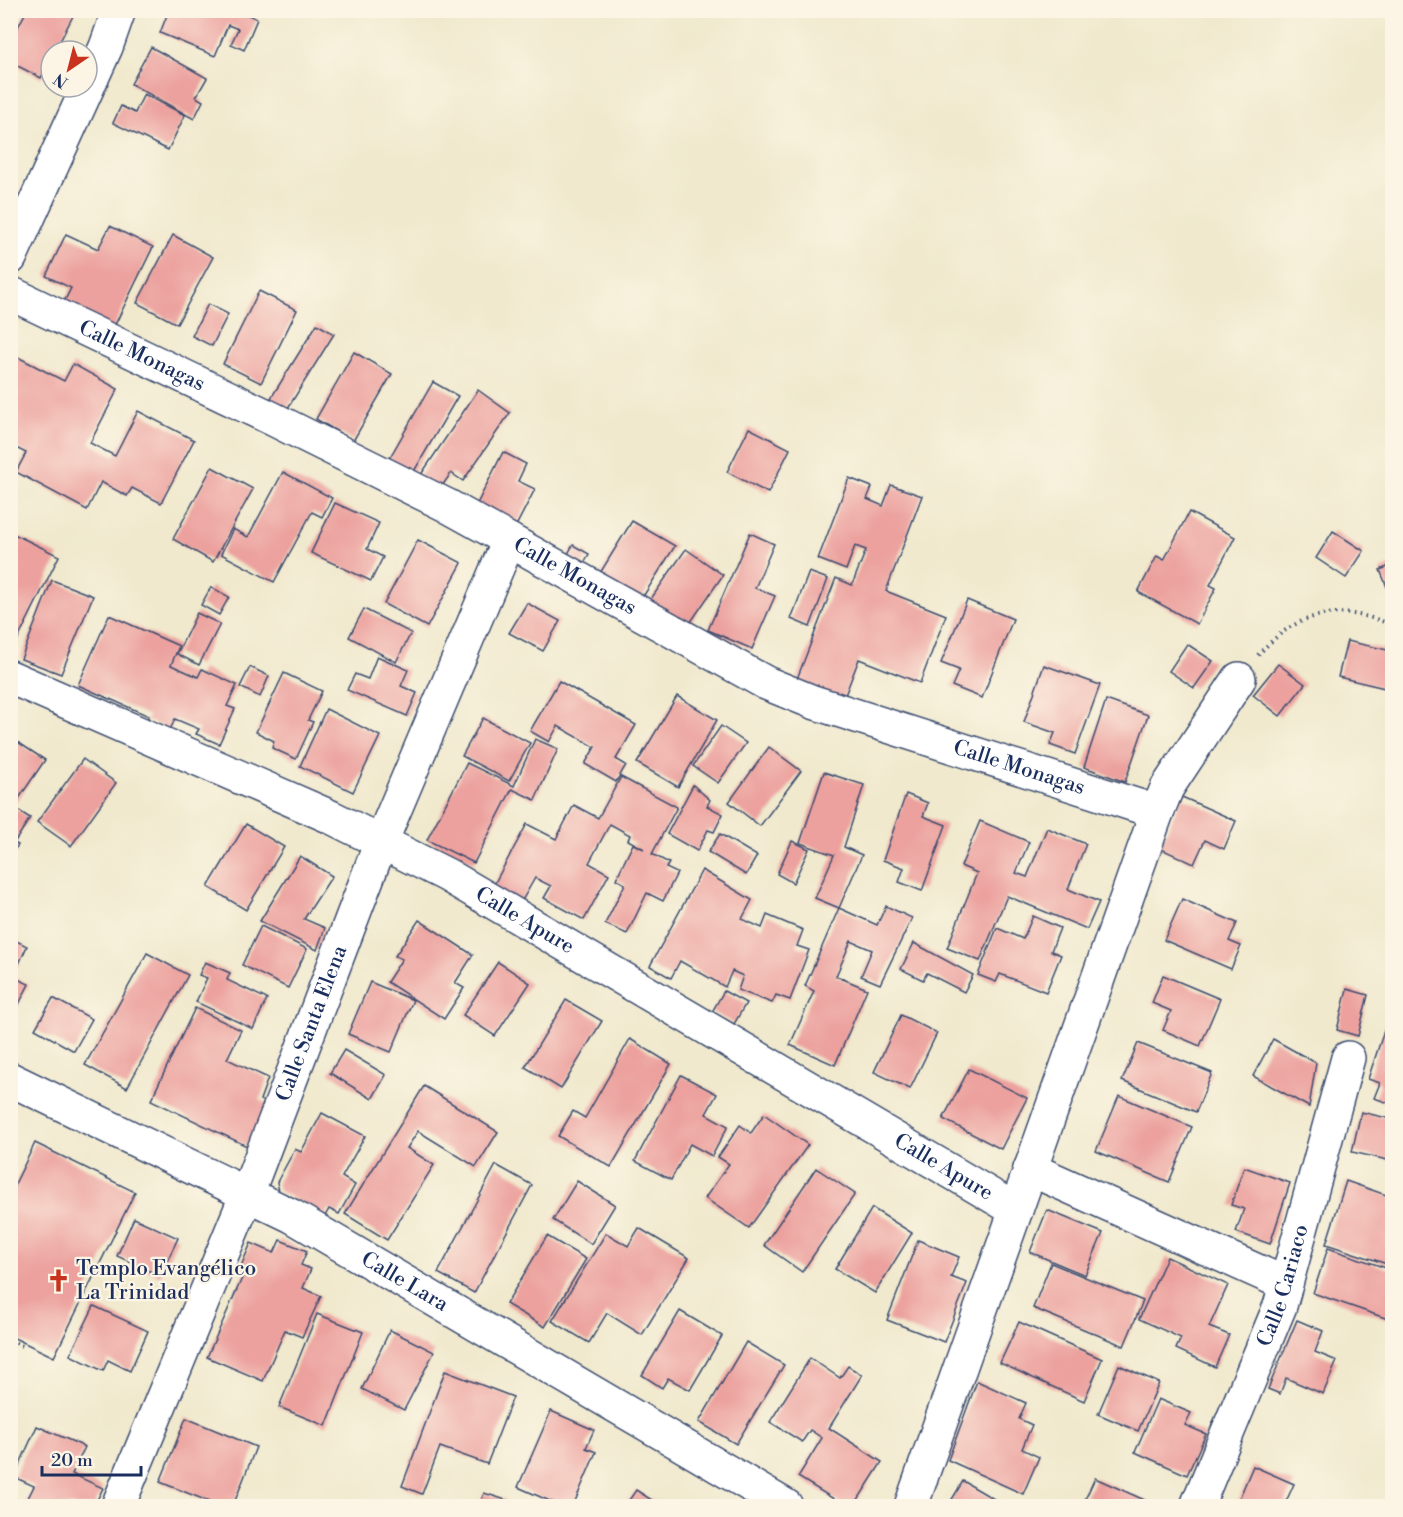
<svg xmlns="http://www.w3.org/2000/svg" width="1403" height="1517" font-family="'Libre Bodoni',serif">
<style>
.building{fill:#eca19e}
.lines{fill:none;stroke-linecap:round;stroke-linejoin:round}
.minor-casing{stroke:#3b4b6f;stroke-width:36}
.path{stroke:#3b4b6f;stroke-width:4;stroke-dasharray:1.5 4.5;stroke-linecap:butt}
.minor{stroke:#fff;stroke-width:33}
.labels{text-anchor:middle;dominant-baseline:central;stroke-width:4.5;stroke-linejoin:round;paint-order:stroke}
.street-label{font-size:21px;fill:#1b2f5e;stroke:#fcf5e5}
.poi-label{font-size:21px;fill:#1b2f5e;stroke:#fcf5e5;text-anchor:start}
</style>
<rect width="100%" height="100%" fill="#fcf5e5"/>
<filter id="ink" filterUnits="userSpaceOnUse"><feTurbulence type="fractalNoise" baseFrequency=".0167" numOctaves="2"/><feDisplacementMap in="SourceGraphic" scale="12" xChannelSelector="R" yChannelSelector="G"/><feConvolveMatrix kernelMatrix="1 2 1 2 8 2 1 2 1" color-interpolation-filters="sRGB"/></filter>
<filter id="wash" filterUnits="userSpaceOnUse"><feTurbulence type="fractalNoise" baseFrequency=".008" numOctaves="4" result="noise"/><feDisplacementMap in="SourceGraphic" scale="24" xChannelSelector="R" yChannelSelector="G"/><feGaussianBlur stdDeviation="1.35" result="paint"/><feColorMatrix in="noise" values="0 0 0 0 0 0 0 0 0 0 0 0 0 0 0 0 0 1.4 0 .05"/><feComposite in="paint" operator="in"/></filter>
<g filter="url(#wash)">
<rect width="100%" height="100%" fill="#f0e9cd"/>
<g id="blocks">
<g class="building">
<path d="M27,10H76L55,51H51V58L41,78L10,62V42Z"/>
<path d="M169,10H238L257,19L244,50L231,44L238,29L228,25L215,56L160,33Z"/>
<path d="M151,47L207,78L196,97L203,101L194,119L131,84Z"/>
<path d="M144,94L185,115L168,150L113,123L121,106L135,113Z"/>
<path d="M110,226L153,247L111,333L61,308L71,288L46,276L66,234L98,249Z"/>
<path d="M173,235L213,257L177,324L137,303Z"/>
<path d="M259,291L297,310L261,383L223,364Z"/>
<path d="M208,304L228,314L212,346L192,336Z"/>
<path d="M317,324L334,334L283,416L266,406Z"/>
<path d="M354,352L392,374L353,441L316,419Z"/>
<path d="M10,353L64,381L73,364L118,389L90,443L115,456L138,411L194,440L161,503L132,488L127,496L101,482L87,510L16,472L26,453L10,445Z"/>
<path d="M433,382L458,396L413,473L389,459Z"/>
<path d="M478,390L510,413L463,481L451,473L440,489L420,476Z"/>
<path d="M749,428L790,449L768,493L727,472Z"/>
<path d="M503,452L526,464L518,481L535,489L514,530L474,510Z"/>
<path d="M212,467L253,489L213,562L173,539Z"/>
<path d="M283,472L332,498L322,517L312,512L274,582L221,554L233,529L248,537Z"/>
<path d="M849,478L872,487L867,499L883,506L891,485L922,496L886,591L946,615L920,683L859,659L842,703L795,684L836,578L852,585L866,550L855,546L846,570L818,559Z"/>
<path d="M335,503L379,523L367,549L383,557L371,581L311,553Z"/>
<path d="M1189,512L1235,537L1210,585L1216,588L1197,624L1138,592L1157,556L1164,560Z"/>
<path d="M632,521L675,546L639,603L597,578Z"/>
<path d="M1333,531L1364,551L1346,578L1316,558Z"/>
<path d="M10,532L59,556L10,655Z"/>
<path d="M750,533L774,544L755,588L775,596L752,649L708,630Z"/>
<path d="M418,540L462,563L427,627L384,604Z"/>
<path d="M573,545L589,554L581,568L565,559Z"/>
<path d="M686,549L723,575L686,629L648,603Z"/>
<path d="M1392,565V599L1380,570Z"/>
<path d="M809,572L828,579L810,627L791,619Z"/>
<path d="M52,580L93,596L61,674L21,659Z"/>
<path d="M211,587L229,597L219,615L201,605Z"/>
<path d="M967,600L1013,619L982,698L952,686L959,670L941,663Z"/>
<path d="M527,603L560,621L543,651L509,633Z"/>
<path d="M364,609L411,633L396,662L349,637Z"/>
<path d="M197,613L220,624L199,665L177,654Z"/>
<path d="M109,615L179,646L171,665L198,677L202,669L237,685L227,706L235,709L219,744L196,734L199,729L175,719L170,730L146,720L149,716L78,685Z"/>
<path d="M1347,641L1392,651V674L1389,689L1338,677Z"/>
<path d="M1187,644L1213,661L1194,688L1169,671Z"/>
<path d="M377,656L408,670L401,686L417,693L407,716L347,690L355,674L368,679Z"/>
<path d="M1278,664L1305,684L1280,716L1253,695Z"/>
<path d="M1044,665L1100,685L1075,754L1050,745L1055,733L1024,722Z"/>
<path d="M250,667L269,676L260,697L240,687Z"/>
<path d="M284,673L322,691L308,720L313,722L296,759L272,748L274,741L256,732Z"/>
<path d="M559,681L636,725L616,759L626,765L616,782L585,764L595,747L558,726L549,742L530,731Z"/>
<path d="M677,696L717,720L678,787L637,763Z"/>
<path d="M1106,700L1148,715L1125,782L1084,767Z"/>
<path d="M326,709L380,736L353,792L300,766Z"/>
<path d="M483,718L530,743L509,781L462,756Z"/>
<path d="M721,726L746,743L718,783L693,766Z"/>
<path d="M10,737L45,760L13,807L30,818L14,843L18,845L10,856Z"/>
<path d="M535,739L558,749L535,800L512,789L474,863L427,840L467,763L514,786Z"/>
<path d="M769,747L801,771L760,826L729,802Z"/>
<path d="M83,759L116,783L71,846L37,822Z"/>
<path d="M824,772L864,785L844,847L862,855L839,908L877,925L886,906L912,918L880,984L861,976L872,950L851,941L836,976L867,989L835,1065L790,1045L814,991L805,986L839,908L815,898L834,855L800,843Z"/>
<path d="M621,777L677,807L652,854L669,863L666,868L677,873L663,901L647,893L627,934L605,924L625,884L616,879L633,844L644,849L628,840L630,835L610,824L589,863L609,874L584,920L544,898L551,886L535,878L520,904L492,888L527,824L556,839L574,805L598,818Z"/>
<path d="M693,785L710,800L707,806L723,814L714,832L708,830L697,851L667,834Z"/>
<path d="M906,794L928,803L923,816L946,825L922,891L899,882L904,868L883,860Z"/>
<path d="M1182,797L1236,821L1224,849L1205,840L1194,864L1159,848Z"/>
<path d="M980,821L1029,842L1016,873L1027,877L1047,828L1086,844L1068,889L1099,902L1087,929L1007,896L980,961L947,948L977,873L961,866Z"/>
<path d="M246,824L284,847L246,910L208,887Z"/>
<path d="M720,834L757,856L746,875L708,852Z"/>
<path d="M792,841L809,849L793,883L777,874Z"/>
<path d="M300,856L332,876L304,919L325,928L317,950L260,921Z"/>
<path d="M702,870L752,900L742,919L762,928L767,915L803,930L797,946L809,950L790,1000L776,995L772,1003L738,990L743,976L732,971L725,987L680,961L671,978L650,966Z"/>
<path d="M1182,899L1237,923L1229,941L1241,946L1231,969L1164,940Z"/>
<path d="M1033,916L1060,928L1051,951L1061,955L1046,992L1000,974L996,982L978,975L997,928L1023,939Z"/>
<path d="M419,920L473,955L455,983L464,988L444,1019L387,982L402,959L395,956Z"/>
<path d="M261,926L307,949L288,988L242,965Z"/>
<path d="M10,938L27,946L13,977L29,984L10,1022Z"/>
<path d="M914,943L973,975L964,992L927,973L923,980L901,969Z"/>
<path d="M147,953L188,975L127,1088L85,1065Z"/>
<path d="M205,962L230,973L227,980L267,999L253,1029L196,1002L207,978L199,975Z"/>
<path d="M498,962L530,983L495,1036L463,1015Z"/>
<path d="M1163,975L1220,999L1200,1046L1163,1030L1171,1011L1152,1003Z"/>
<path d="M370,982L413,1000L391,1052L348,1034Z"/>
<path d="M1347,989L1368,995L1358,1036L1337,1030Z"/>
<path d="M724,991L746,1003L734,1024L712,1012Z"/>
<path d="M53,998L92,1019L74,1051L35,1029Z"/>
<path d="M566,1000L602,1021L561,1089L525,1067Z"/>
<path d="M195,1008L241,1030L227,1059L268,1078L260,1100L272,1106L257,1151L151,1100Z"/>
<path d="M901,1015L937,1033L910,1089L874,1072Z"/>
<path d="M1386,1025L1392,1027V1104L1374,1098L1380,1083L1368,1079Z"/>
<path d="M630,1039L671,1064L611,1167L558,1136L573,1111L585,1118Z"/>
<path d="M1273,1039L1316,1063L1309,1107L1253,1076Z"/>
<path d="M1138,1043L1212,1073L1196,1112L1122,1081Z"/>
<path d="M344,1050L386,1075L372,1099L330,1073Z"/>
<path d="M969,1069L1027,1098L1001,1149L943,1119Z"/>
<path d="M681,1075L717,1094L706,1114L728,1126L712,1156L690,1144L671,1180L635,1161Z"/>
<path d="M424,1086L498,1132L476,1167L418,1131L407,1148L434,1165L387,1240L345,1214Z"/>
<path d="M1119,1096L1192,1127L1169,1182L1096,1151Z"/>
<path d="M1361,1112L1392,1119V1161L1352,1152Z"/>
<path d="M322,1113L365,1136L342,1177L355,1185L339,1214L329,1209L325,1216L279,1191L277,1182L295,1149L301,1152Z"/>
<path d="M764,1114L808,1145L749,1228L705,1198L729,1164L718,1157L740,1125L751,1133Z"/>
<path d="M35,1143L135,1192L54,1357L10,1336V1194Z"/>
<path d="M496,1165L532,1185L474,1293L438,1273Z"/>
<path d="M1244,1167L1290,1183L1270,1244L1236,1232L1244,1209L1231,1205Z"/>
<path d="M816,1168L855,1194L802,1272L764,1245Z"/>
<path d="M577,1181L615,1205L591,1244L553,1220Z"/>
<path d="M1346,1181L1392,1197V1248L1387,1264L1326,1244Z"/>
<path d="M872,1208L912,1233L875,1293L835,1269Z"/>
<path d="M1047,1210L1103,1233L1085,1275L1030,1252Z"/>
<path d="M134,1218L178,1238L160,1276L117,1256Z"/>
<path d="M639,1228L689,1258L642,1335L607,1313L589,1343L552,1321L606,1233L628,1246Z"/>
<path d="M547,1236L586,1259L545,1327L506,1304Z"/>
<path d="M280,1240L307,1251L301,1265L311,1269L303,1288L321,1296L302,1337L285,1330L263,1381L207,1357L246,1269L241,1266L251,1243L274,1253Z"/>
<path d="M918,1240L959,1257L951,1277L967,1283L944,1342L887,1320Z"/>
<path d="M1328,1248L1392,1270V1307L1388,1319L1313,1293Z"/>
<path d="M1167,1257L1228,1285L1209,1327L1229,1335L1215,1367L1176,1349L1181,1338L1139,1319Z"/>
<path d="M1051,1263L1143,1301L1124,1346L1033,1308Z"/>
<path d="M94,1306L148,1331L130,1371L108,1360L103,1371L70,1355Z"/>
<path d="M680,1311L722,1336L690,1390L668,1378L662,1388L642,1375Z"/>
<path d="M317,1314L363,1332L326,1426L279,1407Z"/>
<path d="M1297,1320L1323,1331L1315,1352L1337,1361L1323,1394L1286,1378L1280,1394L1268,1389Z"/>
<path d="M1019,1322L1102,1359L1084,1401L1000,1363Z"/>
<path d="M390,1330L434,1352L404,1410L362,1389Z"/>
<path d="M746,1342L784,1365L736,1444L699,1422Z"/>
<path d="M810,1358L840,1378L848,1366L862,1375L829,1428L882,1462L854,1506H845L798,1477L822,1438L810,1430L802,1442L770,1422Z"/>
<path d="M1119,1365L1159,1383L1138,1431L1098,1414Z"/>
<path d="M445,1371L513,1397L487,1464L440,1447L422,1494L402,1486Z"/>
<path d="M977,1381L1026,1403L1019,1419L1032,1425L1022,1449L1039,1457L1023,1494L948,1460Z"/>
<path d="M1158,1399L1191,1413L1185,1425L1206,1434L1187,1475L1135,1452Z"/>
<path d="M551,1411L594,1430L586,1448L596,1452L573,1506H561L518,1487Z"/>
<path d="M186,1418L256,1447L233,1506H220L160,1482Z"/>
<path d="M37,1426L85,1447L72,1474L103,1488L94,1506H24L34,1486L14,1477Z"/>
<path d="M1253,1466L1294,1484L1284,1506H1236Z"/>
<path d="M1095,1478L1158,1506H1082Z"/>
<path d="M963,1481L1006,1506H948Z"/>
<path d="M636,1490L661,1506H625Z"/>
<path d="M484,1493L506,1500L504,1506H480Z"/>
</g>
</g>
</g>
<g filter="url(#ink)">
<use href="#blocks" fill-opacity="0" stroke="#3b4b6f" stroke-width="1.5"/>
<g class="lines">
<defs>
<g id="minor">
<path d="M10,258L106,47L119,10"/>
<path id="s1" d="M10,293L271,418L446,505L766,683L813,702L1157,812"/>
<path id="s2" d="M10,677L331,817L447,875L1016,1210"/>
<path id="s3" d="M10,1079L292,1216L786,1506"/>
<path d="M1030,1169L1286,1284"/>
<path id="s4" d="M118,1506L247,1194L381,842L509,540"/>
<path d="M911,1506L1156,815L1167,788L1239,679"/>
<path id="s5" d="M1197,1506L1280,1306L1348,1058"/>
</g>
</defs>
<use href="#minor" class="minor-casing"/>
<g class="path">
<path d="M1258,655C1297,611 1339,603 1392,625"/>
<path d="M10,1340L24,1347"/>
</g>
<use href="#minor" class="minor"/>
</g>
</g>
<defs>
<symbol id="church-bare" viewBox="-9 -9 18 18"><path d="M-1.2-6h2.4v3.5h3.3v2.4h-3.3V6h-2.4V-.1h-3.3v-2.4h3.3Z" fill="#c8321e" stroke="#fcf5e5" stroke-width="2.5" paint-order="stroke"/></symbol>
</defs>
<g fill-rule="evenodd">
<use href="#church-bare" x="42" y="1264" width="33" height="33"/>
</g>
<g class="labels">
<g class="street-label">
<text stroke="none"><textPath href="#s1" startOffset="146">Calle Monagas</textPath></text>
<text stroke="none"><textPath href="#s1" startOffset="632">Calle Monagas</textPath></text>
<text stroke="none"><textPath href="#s1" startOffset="1118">Calle Monagas</textPath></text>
<text stroke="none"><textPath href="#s2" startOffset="570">Calle Apure</textPath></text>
<text stroke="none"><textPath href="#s4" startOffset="520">Calle Santa Elena</textPath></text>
<text stroke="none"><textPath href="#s2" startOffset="1056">Calle Apure</textPath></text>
<text stroke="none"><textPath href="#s3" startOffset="444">Calle Lara</textPath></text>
<text stroke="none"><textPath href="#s5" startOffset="237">Calle Cariaco</textPath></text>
</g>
<g class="poi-label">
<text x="76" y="1269">Templo Evangélico<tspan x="76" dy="24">La Trinidad</tspan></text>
</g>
</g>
<rect width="1403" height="1517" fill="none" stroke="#fcf5e5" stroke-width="36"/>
<g transform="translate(69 69) rotate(215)"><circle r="28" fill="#fcf5e5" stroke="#a2a6af" stroke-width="1.5"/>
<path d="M0-4.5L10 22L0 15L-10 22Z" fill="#c8321e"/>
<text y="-9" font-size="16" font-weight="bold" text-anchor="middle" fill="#1b2f5e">N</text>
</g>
<path d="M42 1466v9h99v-9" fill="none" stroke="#1b2f5e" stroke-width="3"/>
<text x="51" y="1466" font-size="18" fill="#1b2f5e" stroke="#fcf5e5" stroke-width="4.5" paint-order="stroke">20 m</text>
</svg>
